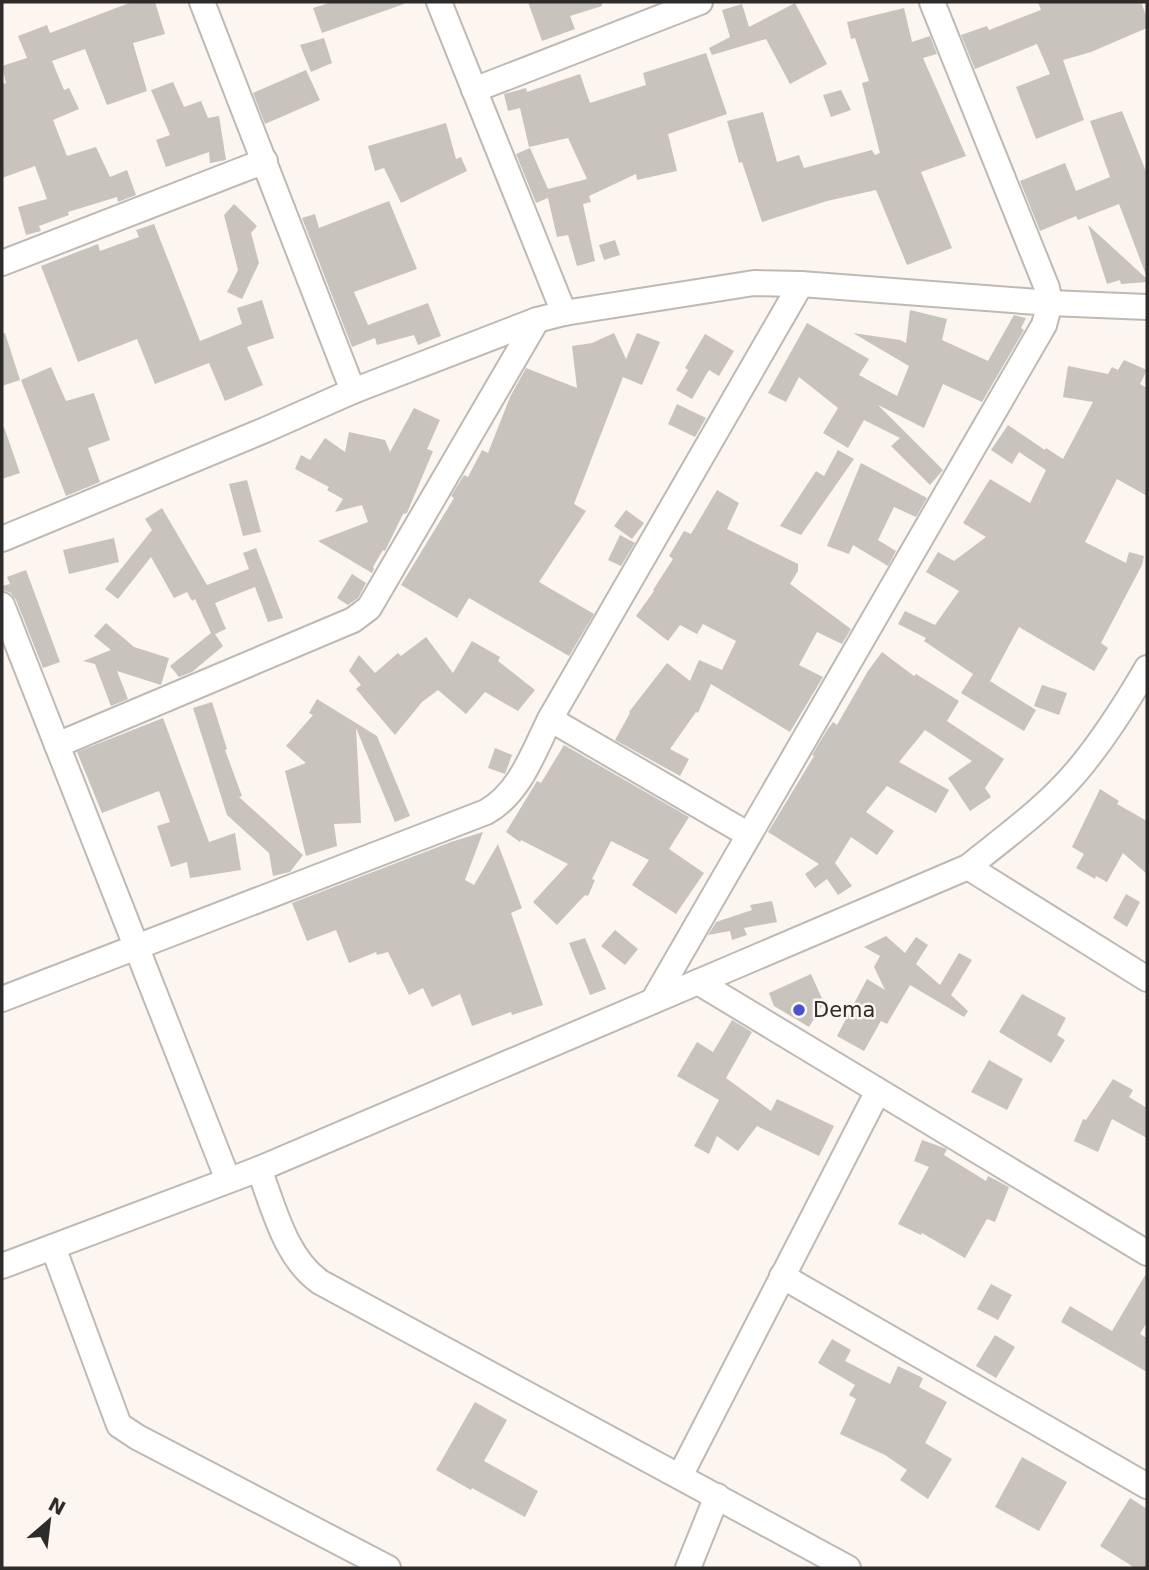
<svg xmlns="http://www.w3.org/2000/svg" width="1149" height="1570" font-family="'DejaVu Sans',sans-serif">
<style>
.building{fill:#c9c3bd}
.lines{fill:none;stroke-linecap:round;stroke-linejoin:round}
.minor-casing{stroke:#bfb9b3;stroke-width:28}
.minor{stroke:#fff;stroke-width:24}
.poi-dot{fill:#4954c9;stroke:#fcf5f0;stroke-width:2.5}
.labels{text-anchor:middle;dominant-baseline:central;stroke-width:5;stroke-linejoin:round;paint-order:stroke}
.poi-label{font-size:21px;fill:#2e2c2a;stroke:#fcf5f0;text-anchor:start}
</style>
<rect width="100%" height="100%" fill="#fcf5f0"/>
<g class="building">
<path d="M132,2H155L165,34L133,43L147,91L107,105L85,49L52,61L64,90L69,88L79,109L53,120L67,156L96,147L110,177L127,170L136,195L118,202L117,197L68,212L69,215L39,226L41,231L26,235L18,207L47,199L35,166L2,178V84L6,83L2,66L27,58L18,36L47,25L50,33Z"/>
<path d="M332,2H404V4L322,33L313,8Z"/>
<path d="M528,2H602V6L570,16L575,29L542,41Z"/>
<path d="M1038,2H1141L1147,18V28L1091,52L1063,60L1084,120L1036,139L1016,87L1050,74L1037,44L975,69L961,35L987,26L989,30L1041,10Z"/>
<path d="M795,3L827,64L790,84L766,39L712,55L709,48L730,37L722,10L742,4L749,27Z"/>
<path d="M904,8L912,42L930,36L937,54L923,58L966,156L921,172L952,248L907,265L876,190L827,201L762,222L742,162L739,163L727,121L763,112L777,162L799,155L804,168L872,150L875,155L880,153L862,83L869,81L855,38L851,39L847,22Z"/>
<path d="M324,38L332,63L311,72L300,45Z"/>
<path d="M706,53L727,114L668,134L677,171L637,180L636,174L589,196L591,202L583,204L595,261L577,266L568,235L557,237L548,198L536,203L516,154L530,148L548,189L587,179L568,138L529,147L520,108L508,111L504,94L526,88L527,92L580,74L590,103L646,85L643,73Z"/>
<path d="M306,70L320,100L265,124L253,93Z"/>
<path d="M173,82L184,107L201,101L208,118L219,116L226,160L210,163L209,152L166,167L156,140L170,135L151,90Z"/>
<path d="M841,90L851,110L831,117L823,95Z"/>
<path d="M1122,111L1147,174L1146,275L1119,204L1078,220L1076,216L1040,231L1020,181L1065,163L1076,191L1110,177L1090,121Z"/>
<path d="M446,123L456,159L461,157L467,171L401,203L384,168L375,171L368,146Z"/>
<path d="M389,201L417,269L354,292L368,325L428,303L441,336L418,345L414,335L377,345L375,338L352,347L302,218L315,214L319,228Z"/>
<path d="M234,204L257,226L251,233L259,263L242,299L227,292L238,270L224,215Z"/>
<path d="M154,224L200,341L242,324L237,308L262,300L274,338L247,347L263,385L225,401L209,363L155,384L137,339L78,362L41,266L98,244L100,251L139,237L136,230Z"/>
<path d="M1088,225L1147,279V282L1121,284L1120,280L1107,284Z"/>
<path d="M615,240L620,255L604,260L599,245Z"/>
<path d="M910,310L947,319L942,340L988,361L1014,315L1026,318L1021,328L1024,330L982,402L943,384L924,428L878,405L943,470L930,485L891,446L900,438L864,420L848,448L823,433L838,408L799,377L786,402L768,393L807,323L869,359L859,375L897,396L909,366L853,333L900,340L906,343Z"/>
<path d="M5,333L20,380L2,386V334Z"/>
<path d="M614,333L626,359L637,333L660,342L642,385L623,377L574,504L586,511L539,582L594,614L569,656L469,598L457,618L401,585L454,498L451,496L464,475L468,477L482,450L488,453L510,397L526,368L577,388L572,346L592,343Z"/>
<path d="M705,334L734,351L719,376L709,370L692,399L676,390L688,370L685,368Z"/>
<path d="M1124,360L1147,370L1140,384L1147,388V496L1117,479L1085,542L1126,563L1129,552L1144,556L1142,565L1101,643L1108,648L1094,671L1019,627L990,681L1036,710L1024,731L961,693L973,674L924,641L926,638L898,624L905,611L935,625L959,591L926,572L938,552L954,561L986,537L963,523L990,479L1030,503L1046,470L1019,452L1012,464L991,450L1008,425L1045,450L1046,448L1063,459L1093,402L1063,397L1068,366L1108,374L1112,367L1118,370Z"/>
<path d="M51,367L66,401L94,393L110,440L88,448L100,482L66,496L21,380Z"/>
<path d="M677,404L706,418L695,437L668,424Z"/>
<path d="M414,408L440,420L427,449L433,451L407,513L403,514L385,551L383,550L373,567L374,569L372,573L318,541L368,522L362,505L335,512L343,499L327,490L329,487L295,469L301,455L310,460L325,438L345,452L349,432L385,440L390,452Z"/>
<path d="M2,427H4L20,473L2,479Z"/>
<path d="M838,450L854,459L801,535L780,526L816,471L824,476Z"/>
<path d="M861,463L927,498L916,517L894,507L878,540L896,551L888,566L853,545L849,554L827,546Z"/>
<path d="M247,480L261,532L243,536L229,484Z"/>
<path d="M717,490L739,503L727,529L798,564V571L790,584L851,629L842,644L817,632L799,665L823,677L790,732L711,684L698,713L696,712L670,749L689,759L680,776L615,740L630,713L629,712L667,663L690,681L699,660L722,670L736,641L703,624L697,634L680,625L668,641L636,616L654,591L653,590L673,559L669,556L684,531L691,534Z"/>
<path d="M162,508L207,585L249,569L243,553L256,548L283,618L268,622L255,587L215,603L226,629L215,634L223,646L192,672L179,677L170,666L211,633L195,599L192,601L187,592L174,598L151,557L118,599L105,589L152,530L145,519Z"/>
<path d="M626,510L644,523L632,539L614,526Z"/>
<path d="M620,535L635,543L621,566L608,560Z"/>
<path d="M114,538L119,562L69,574L63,550Z"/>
<path d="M26,570L60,662L43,668L16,600L11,593L2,590V586L10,584L7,577Z"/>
<path d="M352,574L366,583L358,598L348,605L337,598Z"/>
<path d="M106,623L134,647L169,658L161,685L117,671L128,699L111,706L95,664L83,661L111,650L94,636Z"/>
<path d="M426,637L453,673L472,641L500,657L498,661L535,690L518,711L485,692L466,714L438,690L422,702L395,735L356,689L361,685L349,671L359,655L375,673L398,653L401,656Z"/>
<path d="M882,652L914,676L916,674L959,701L947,721L1004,759L985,788L991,797L970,811L948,778L972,761L925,730L899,762L949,790L936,813L887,786L866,812L894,831L877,855L851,837L835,863L852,886L838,895L827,879L815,888L805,874L819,864L768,832L814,756L812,755L827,730L833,722L837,725L868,671Z"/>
<path d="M1042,685L1067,693L1059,715L1034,706Z"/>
<path d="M317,699L377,736L410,816L395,822L356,728L361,823L334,824L337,846L306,856L285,771L306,763L286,746L313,715L309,713Z"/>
<path d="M212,702L227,749L225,750L242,796L239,797L303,855L290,872L273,876L269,853L227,815L193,708Z"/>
<path d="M163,718L209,842L235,833L241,870L190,878L187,862L171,867L157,826L170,822L159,791L102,813L77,752Z"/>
<path d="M564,745L689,817L669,849L704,873L676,914L632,885L649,860L611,841L592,879L595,880L588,896L585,895L557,925L533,902L568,864L521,840L520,842L506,832L537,781L541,783Z"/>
<path d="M495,748L512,755L505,774L488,768Z"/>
<path d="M1100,789L1119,801L1117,804L1147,821V874L1123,853L1107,882L1096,876L1095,879L1076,868L1084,854L1072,847Z"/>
<path d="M483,832L465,880L474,885L498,844L522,908L511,913L543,1005L512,1015L511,1012L472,1026L460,994L432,1007L423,988L409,995L388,952L377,955L376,952L349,963L336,930L307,941L292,903L451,842Z"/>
<path d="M1126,894L1140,902L1127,927L1113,918Z"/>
<path d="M772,901L777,922L744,928L747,935L732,940L730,931L708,935L716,922L752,910L750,905Z"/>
<path d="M615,930L638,949L625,965L601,946Z"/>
<path d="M886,936L905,953L916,937L928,945L916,964L940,985L959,953L972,960L951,995L968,1011L964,1017L910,985L887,1024L881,1021L864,1051L837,1036L867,979L885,990L874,967L880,956L864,947Z"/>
<path d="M585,938L606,989L590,995L569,943Z"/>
<path d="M811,974L824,1003L809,1027L774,1006L769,993Z"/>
<path d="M1022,994L1066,1018L1057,1035L1065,1040L1051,1063L999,1032Z"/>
<path d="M732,1020L752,1032L726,1078L771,1111L777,1099L834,1126L819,1156L757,1126L738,1151L717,1136L709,1154L694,1146L719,1100L677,1076L697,1042L713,1052Z"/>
<path d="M989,1060L1023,1079L1007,1110L971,1092Z"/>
<path d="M1113,1079L1133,1090L1129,1097L1147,1108V1138L1112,1119L1098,1152L1074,1141L1083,1119L1086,1120Z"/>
<path d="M922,1140L947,1149L944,1155L986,1181L988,1176L1009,1187L995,1222L987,1219L965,1258L922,1233L921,1235L898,1224L929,1167L914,1161Z"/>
<path d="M1147,1272V1322L1140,1334L1147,1338V1372L1061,1322L1070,1306L1112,1331Z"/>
<path d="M991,1284L1012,1295L998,1320L977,1309Z"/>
<path d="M995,1335L1015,1347L996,1378L976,1366Z"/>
<path d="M832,1339L851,1350L845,1361L890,1384L898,1366L923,1378L919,1387L947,1402L925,1443L952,1459L928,1499L900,1480L907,1470L885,1455L840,1434L856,1399L849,1395L855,1385L818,1363Z"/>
<path d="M475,1402L507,1420L484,1461L538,1491L525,1517L472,1488L471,1490L436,1470Z"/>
<path d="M1022,1457L1067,1482L1039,1531L995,1507Z"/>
<path d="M1130,1498L1147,1509V1568H1135L1100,1546Z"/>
</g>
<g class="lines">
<defs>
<g id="minor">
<path d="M202,2L353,391"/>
<path d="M439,2L564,313"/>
<path d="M474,90L700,2"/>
<path d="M2,263L265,161"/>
<path d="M2,539L265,430L353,391L537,320L564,313L754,283L801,284L1050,303L1147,307"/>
<path d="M2,605L228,1180"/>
<path d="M550,719L749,835"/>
<path d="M57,745L353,620L369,608L537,320"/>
<path d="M968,867L1147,979"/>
<path d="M698,982L1147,1253"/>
<path d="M2,999L486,812C520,793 533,753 550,719L801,284"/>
<path d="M653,1001L1044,325L1050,303L1047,288L932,2"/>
<path d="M259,1169C274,1208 285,1257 320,1282L848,1568"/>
<path d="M53,1247L119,1425L137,1437L388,1568"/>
<path d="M2,1266L259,1169L968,867C1005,837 1046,808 1077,771C1104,739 1126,704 1147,668"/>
<path d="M782,1276L1147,1486"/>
<path d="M680,1476L878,1091"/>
<path d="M688,1568L717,1496"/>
</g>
</defs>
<use href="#minor" class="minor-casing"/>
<use href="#minor" class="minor"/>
</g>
<circle class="poi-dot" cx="799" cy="1010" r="7"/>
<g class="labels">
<g class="poi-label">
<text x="813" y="1010">Dema</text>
</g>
</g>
<rect width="1149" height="1570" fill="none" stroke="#2e2c2a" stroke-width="7"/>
<g transform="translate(49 1521) rotate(28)" stroke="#fcf5f0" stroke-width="5" paint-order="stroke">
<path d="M0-5L12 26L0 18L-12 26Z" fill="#2e2c2a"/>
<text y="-10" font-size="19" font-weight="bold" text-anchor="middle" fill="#2e2c2a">N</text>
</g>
</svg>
